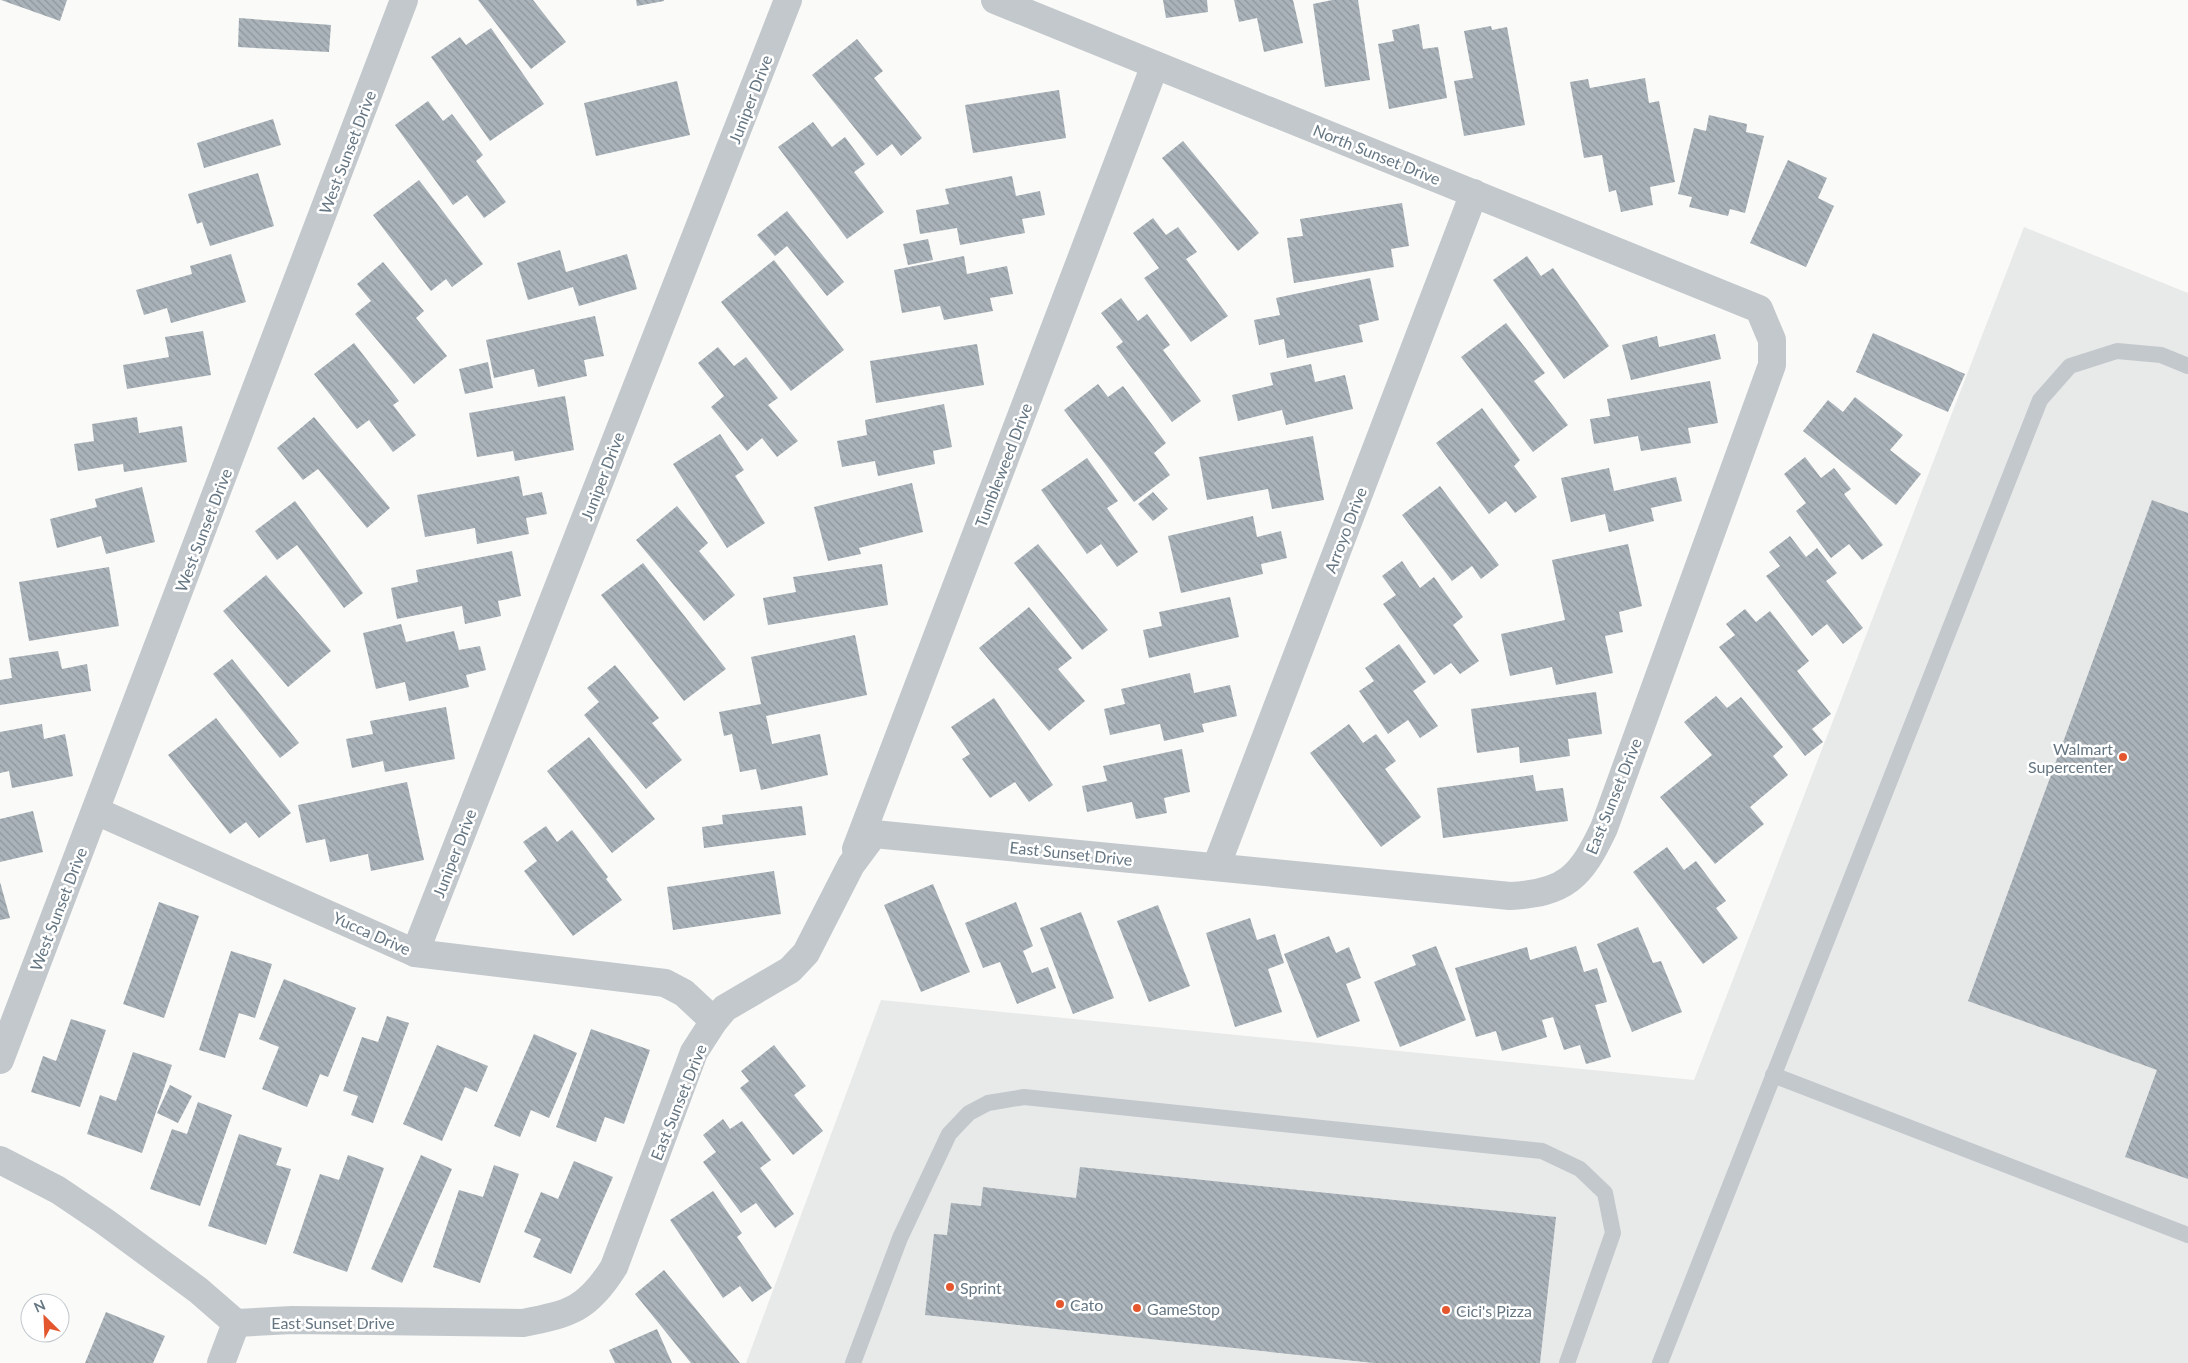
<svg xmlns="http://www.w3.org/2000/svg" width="2188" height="1363" font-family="Lato,sans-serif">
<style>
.built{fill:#e8e9e9}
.building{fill:url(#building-back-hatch)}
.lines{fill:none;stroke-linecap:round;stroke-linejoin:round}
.service{stroke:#c3c8cc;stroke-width:16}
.minor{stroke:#c3c8cc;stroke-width:28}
.poi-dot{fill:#e4572e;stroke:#fff;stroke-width:2}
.labels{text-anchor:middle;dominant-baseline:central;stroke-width:5;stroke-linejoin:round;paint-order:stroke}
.street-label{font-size:16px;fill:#657683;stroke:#fff}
.poi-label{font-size:16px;fill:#657683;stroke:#fff;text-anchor:start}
</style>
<defs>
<pattern id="building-back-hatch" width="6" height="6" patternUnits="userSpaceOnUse" patternTransform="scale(1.25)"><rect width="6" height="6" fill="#aab3b9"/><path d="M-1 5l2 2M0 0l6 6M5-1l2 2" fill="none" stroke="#8e969c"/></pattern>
</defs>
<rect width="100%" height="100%" fill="#fafaf8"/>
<path class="built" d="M2024,227L2188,293V1363H746L881,1000L1694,1080Z"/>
<g class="building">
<path d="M1,0H67L60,21Z"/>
<path d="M478,0H533L566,42L531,69Z"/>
<path d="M636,0H664V1L637,6Z"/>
<path d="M1163,0H1207L1208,12L1166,18Z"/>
<path d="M1234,0H1293L1303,43L1264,52L1257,18L1239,22Z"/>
<path d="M1332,0H1358L1370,80L1325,87L1313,4Z"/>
<path d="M239,18L331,25L329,52L238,47Z"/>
<path d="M1419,24L1423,49L1438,47L1447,98L1389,109L1378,44L1394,41L1392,30Z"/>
<path d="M1491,26L1492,30L1507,27L1525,125L1464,136L1454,81L1473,78L1464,31Z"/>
<path d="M491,28L544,104L490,141L431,57L460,37L466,45Z"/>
<path d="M857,39L883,71L874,78L922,138L901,156L892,144L877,156L812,75Z"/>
<path d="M1645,78L1649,103L1659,101L1675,182L1650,187L1653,205L1621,212L1616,190L1609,192L1602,155L1584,158L1570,82L1588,79L1590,88Z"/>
<path d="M677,81L690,135L596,156L584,103Z"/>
<path d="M1059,90L1066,138L973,153L965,105Z"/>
<path d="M428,101L443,121L452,114L483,155L476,161L506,202L484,218L467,195L453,205L395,125Z"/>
<path d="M1709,115L1747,124L1746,132L1764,136L1745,213L1730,209L1728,216L1689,207L1692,197L1678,194L1694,128L1706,131Z"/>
<path d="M273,119L281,145L204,168L197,143Z"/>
<path d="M813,122L832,147L845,137L865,164L854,172L884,212L847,239L778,147Z"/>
<path d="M1183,141L1259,233L1238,251L1162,158Z"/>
<path d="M1788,160L1827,178L1818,198L1834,206L1806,267L1750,243Z"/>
<path d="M258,173L274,226L210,246L202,222L197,224L188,194Z"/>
<path d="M1012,176L1016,196L1040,191L1045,215L1022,219L1025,233L960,245L957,228L920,234L916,210L949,204L945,189Z"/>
<path d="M419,180L483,264L452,287L446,279L431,291L373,215Z"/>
<path d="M1402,203L1409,246L1391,249L1394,267L1294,283L1287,238L1303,236L1300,219Z"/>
<path d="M787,211L844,282L827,296L787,246L775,256L757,235Z"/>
<path d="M1153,218L1166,235L1178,227L1197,252L1186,259L1228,316L1191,342L1144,278L1159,268L1133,233Z"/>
<path d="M928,239L933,260L908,265L903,244Z"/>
<path d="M560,250L566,272L627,254L637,289L579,306L573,287L528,300L517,263Z"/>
<path d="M231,254L246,302L171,323L167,308L144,315L136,290L192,274L190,266Z"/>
<path d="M964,256L967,274L1007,266L1013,294L990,298L993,311L944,320L940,306L902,313L894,270Z"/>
<path d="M1527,256L1541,276L1553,268L1609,346L1564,379L1493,280Z"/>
<path d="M774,260L844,350L791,391L721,302Z"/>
<path d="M383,262L424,311L416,318L447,356L414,384L355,314L371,301L357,284Z"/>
<path d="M1370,278L1379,320L1359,325L1363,342L1287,358L1284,339L1259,345L1254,320L1280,315L1276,298Z"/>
<path d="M1121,298L1138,321L1147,314L1170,345L1163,350L1201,401L1172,422L1116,347L1123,342L1101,313Z"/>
<path d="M595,316L604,356L584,360L587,376L538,387L534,369L494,378L486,340Z"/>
<path d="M1506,323L1545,373L1534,381L1568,425L1533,452L1461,357Z"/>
<path d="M203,331L211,375L127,389L123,365L169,357L165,337Z"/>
<path d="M1873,333L1965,374L1948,412L1856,372Z"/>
<path d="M1715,334L1721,359L1631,380L1622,345L1657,336L1659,347Z"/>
<path d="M354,343L399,401L393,405L416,435L393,452L369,420L357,429L314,374Z"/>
<path d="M977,344L984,385L876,403L870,361Z"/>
<path d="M718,347L734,366L746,357L778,398L768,405L798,441L777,457L762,438L747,451L711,407L724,396L698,363Z"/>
<path d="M488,362L493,388L465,394L459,369Z"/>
<path d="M1311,364L1315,382L1345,375L1353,409L1286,425L1282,410L1238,421L1232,395L1273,385L1270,373Z"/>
<path d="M1710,381L1718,423L1688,428L1691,443L1641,451L1638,436L1594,444L1590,419L1610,416L1607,399Z"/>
<path d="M1098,384L1108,397L1123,386L1166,443L1154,453L1170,475L1134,502L1064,410Z"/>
<path d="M565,396L574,450L515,461L513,451L477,457L469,413Z"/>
<path d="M1855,397L1903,435L1890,450L1921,474L1896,505L1803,431L1828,400L1843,412Z"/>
<path d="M944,404L952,447L933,451L935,464L878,476L875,461L842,467L837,441L867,435L865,420Z"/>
<path d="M1482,408L1520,460L1514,466L1537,497L1515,513L1506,501L1489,514L1436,443Z"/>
<path d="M137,417L139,433L182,426L187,462L124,472L123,464L78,471L74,444L94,441L92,424Z"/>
<path d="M314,417L390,508L367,528L318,469L303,480L277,448Z"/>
<path d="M720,434L744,470L735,476L765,523L727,548L673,464Z"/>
<path d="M1313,436L1324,500L1272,509L1268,489L1207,500L1199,457Z"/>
<path d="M1805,457L1821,478L1834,468L1851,489L1844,494L1883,545L1862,560L1849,544L1831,558L1796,511L1806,503L1784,474Z"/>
<path d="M1087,458L1118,501L1107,508L1138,552L1117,567L1101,544L1087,554L1041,490Z"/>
<path d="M1609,468L1614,491L1676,477L1682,501L1651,508L1654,521L1609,532L1605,514L1571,522L1561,478Z"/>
<path d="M519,476L523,496L542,492L547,514L526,518L529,534L477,544L475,528L425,537L417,495Z"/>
<path d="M912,483L923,532L859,548L861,554L828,561L814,507Z"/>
<path d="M1440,486L1499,565L1481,579L1472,566L1452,581L1402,515Z"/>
<path d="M142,487L155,542L106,554L101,536L57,548L50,519L97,507L95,499Z"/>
<path d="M1153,492L1168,509L1153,521L1138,504Z"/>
<path d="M2152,500L2188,513V1179L2125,1157L2157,1070L1968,1001Z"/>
<path d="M295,501L363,593L344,608L297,545L277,560L255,531Z"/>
<path d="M677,506L708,543L699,551L735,595L704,621L636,540Z"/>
<path d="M1253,516L1257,537L1281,531L1287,558L1261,564L1263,574L1181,593L1168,536Z"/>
<path d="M1790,536L1806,557L1817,548L1837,573L1826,581L1863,628L1843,644L1827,624L1812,636L1766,576L1780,566L1769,552Z"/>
<path d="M1038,544L1108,630L1082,650L1014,563Z"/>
<path d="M1628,544L1642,606L1619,612L1623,632L1605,636L1613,673L1556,685L1552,667L1510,676L1501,634L1565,620L1552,560Z"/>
<path d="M512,551L521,596L498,601L501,616L465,624L462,606L397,619L391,588L418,582L416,570Z"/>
<path d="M1402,561L1420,588L1434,577L1463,617L1453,625L1479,661L1460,674L1451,663L1434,675L1383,604L1396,595L1382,576Z"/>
<path d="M643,563L726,669L684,701L601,595Z"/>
<path d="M882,564L888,605L768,625L763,598L796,592L793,577Z"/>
<path d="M109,567L119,626L29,641L19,582Z"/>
<path d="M266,575L331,651L288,687L223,611Z"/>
<path d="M1230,597L1239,637L1149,658L1143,630L1162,626L1159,612Z"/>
<path d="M1029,607L1072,658L1058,669L1085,701L1049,731L979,648Z"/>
<path d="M1745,609L1756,622L1770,611L1809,661L1797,671L1831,714L1812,729L1823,742L1805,756L1719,647L1735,635L1726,624Z"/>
<path d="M401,624L406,642L454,631L459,650L480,646L486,670L466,675L469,687L409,701L405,682L376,689L363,633Z"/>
<path d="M855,635L867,695L766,716L772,744L820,734L828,775L761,790L756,769L740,772L732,734L724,736L719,712L761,704L751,657Z"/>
<path d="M1399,644L1426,682L1413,691L1438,726L1420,738L1408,720L1388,734L1359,691L1374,681L1365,668Z"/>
<path d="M58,651L62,669L87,664L91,691L0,705V680L12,678L9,658Z"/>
<path d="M232,659L299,743L280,758L213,674Z"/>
<path d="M615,665L659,718L652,723L682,760L646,789L584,715L599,702L587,688Z"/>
<path d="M1190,673L1194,693L1230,685L1237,716L1202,724L1204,732L1164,741L1160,724L1110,735L1104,709L1125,704L1121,689Z"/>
<path d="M1596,692L1602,734L1568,739L1570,756L1520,763L1519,747L1477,753L1471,709Z"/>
<path d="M1716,696L1727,708L1741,697L1783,747L1773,756L1788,775L1750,807L1764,824L1715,864L1660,797L1712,755L1684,722Z"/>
<path d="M994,698L1053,785L1029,802L1015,782L990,798L962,759L970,754L951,727Z"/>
<path d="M446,707L455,759L385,772L383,761L352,768L346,739L373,734L370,721Z"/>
<path d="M216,718L291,813L259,838L246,822L230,834L168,755Z"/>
<path d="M42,724L44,739L65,734L73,776L12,788L9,771L0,773V732Z"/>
<path d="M1349,724L1363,743L1376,734L1396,761L1385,769L1421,817L1381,847L1310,753Z"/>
<path d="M589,737L655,819L612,853L547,771Z"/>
<path d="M1182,749L1190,792L1164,798L1167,813L1136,819L1132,802L1087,812L1082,786L1107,781L1103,766Z"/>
<path d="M1533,775L1536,791L1563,788L1568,821L1443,838L1437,788Z"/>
<path d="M407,782L424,860L371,871L368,854L330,862L325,839L306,843L298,805Z"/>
<path d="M802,806L806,835L704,848L702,827L723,824L722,815Z"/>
<path d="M33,811L43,852L0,862V819Z"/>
<path d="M546,826L557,842L572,830L608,877L606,879L622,900L573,936L524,871L537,861L523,842Z"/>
<path d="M1667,847L1684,870L1696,861L1726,901L1716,908L1738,938L1703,964L1633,872Z"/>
<path d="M774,871L781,914L673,930L667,887Z"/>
<path d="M0,882L10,918L0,920Z"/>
<path d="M933,884L970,972L921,992L884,905Z"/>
<path d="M159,902L199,916L164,1018L123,1004Z"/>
<path d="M1016,902L1033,946L1023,951L1032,973L1048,967L1056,988L1017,1004L1000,962L983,968L965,923Z"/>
<path d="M1158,905L1190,986L1149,1002L1117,921Z"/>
<path d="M1081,912L1114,998L1073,1014L1040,928Z"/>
<path d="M1250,918L1257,940L1275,934L1284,963L1268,969L1282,1012L1235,1027L1206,933Z"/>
<path d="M1638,927L1653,963L1661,961L1682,1012L1632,1032L1597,944Z"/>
<path d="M1329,936L1336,953L1349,947L1361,978L1346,984L1360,1021L1317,1038L1284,954Z"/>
<path d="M1436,946L1466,1020L1400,1047L1374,982L1416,965L1412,955Z"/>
<path d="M1576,946L1584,972L1597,968L1607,1002L1595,1005L1611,1057L1586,1064L1580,1045L1564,1050L1553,1017L1542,1020L1547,1037L1502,1051L1496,1031L1476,1037L1455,968L1527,947L1530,960Z"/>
<path d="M231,951L272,964L255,1018L239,1013L225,1058L199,1050Z"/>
<path d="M284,979L356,1008L328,1077L320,1074L307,1107L262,1089L279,1047L259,1039Z"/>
<path d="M387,1016L409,1023L373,1123L351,1115L358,1096L343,1091L362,1037L378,1042Z"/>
<path d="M71,1019L106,1030L80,1107L31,1092L43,1056L56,1061Z"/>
<path d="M591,1029L650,1050L624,1124L605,1117L596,1142L556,1127Z"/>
<path d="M534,1034L577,1053L549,1118L531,1110L520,1137L494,1126Z"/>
<path d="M437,1045L488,1066L477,1092L465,1087L442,1141L403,1124Z"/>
<path d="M774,1045L806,1086L794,1095L823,1131L793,1155L740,1088L749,1081L741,1071Z"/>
<path d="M133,1052L172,1065L142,1153L87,1134L100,1095L116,1101Z"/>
<path d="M170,1085L192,1096L178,1123L157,1113Z"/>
<path d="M198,1102L232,1115L200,1206L150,1189L172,1129L187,1134Z"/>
<path d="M723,1119L730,1129L742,1121L771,1160L760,1168L794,1214L775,1228L756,1203L741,1213L703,1162L716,1152L703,1135Z"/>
<path d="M239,1134L282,1148L276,1165L291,1169L266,1245L208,1226Z"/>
<path d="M348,1155L384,1168L347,1272L293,1253L320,1174L339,1180Z"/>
<path d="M421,1155L452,1169L402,1283L371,1269Z"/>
<path d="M574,1161L613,1177L571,1274L533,1257L541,1239L524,1232L541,1192L558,1199Z"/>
<path d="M494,1165L519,1174L480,1283L433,1267L459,1190L483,1197Z"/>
<path d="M1080,1167L1556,1217L1540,1363H1374L925,1315L934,1234L947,1235L951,1203L981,1206L983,1187L1076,1198Z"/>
<path d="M713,1191L742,1233L737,1237L772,1288L752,1302L740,1286L723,1298L670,1220Z"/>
<path d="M664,1270L740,1363H691L635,1294Z"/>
<path d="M106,1312L165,1336L153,1363H85Z"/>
<path d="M657,1329L672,1363H615L609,1350Z"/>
</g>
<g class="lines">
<g class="service">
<path d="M1773,1075L2188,1235"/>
<path d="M853,1363L900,1238L949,1134L969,1113L988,1103L1024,1097L1542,1151L1580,1169L1605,1193L1613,1233L1567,1363"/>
<path d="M1660,1363L2040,400L2070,366L2117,351L2161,355L2188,366"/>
</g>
<g class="minor">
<path d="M96,811L415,953L665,983L684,993L714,1021"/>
<path d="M856,849L1155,65"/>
<path d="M1216,867L1474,193"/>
<path d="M415,953L788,0"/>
<path d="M0,1060L404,0"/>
<path d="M0,1160L58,1190L104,1221L198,1290L236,1323"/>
<path d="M236,1323L292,1320L523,1323C570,1314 588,1309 614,1267L694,1052L714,1021L725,1008L790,970L806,953L851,865L874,834L1510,896C1566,893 1581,877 1604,828L1772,365V340L1759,309L995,0"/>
<path d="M221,1363L236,1323"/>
</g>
</g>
<g class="poi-dot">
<circle cx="2123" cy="757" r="5"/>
<circle cx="950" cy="1287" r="5"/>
<circle cx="1060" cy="1304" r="5"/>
<circle cx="1137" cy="1308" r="5"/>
<circle cx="1446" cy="1310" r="5"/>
</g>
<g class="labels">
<g class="street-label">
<text transform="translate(750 99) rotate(-69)">Juniper Drive</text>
<text transform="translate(347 152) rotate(-69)">West Sunset Drive</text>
<text transform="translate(1377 154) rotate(22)">North Sunset Drive</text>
<text transform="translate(1003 465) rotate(-69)">Tumbleweed Drive</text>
<text transform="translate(602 476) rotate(-69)">Juniper Drive</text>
<text transform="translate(203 530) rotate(-69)">West Sunset Drive</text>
<text transform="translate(1345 530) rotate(-69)">Arroyo Drive</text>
<text transform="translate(1613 796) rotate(-68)">East Sunset Drive</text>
<text transform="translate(454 853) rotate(-69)">Juniper Drive</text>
<text transform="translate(1071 853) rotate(6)">East Sunset Drive</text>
<text transform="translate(58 909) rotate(-69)">West Sunset Drive</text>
<text transform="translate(372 933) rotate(24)">Yucca Drive</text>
<text transform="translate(678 1102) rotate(-68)">East Sunset Drive</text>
<text x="333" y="1322">East Sunset Drive</text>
</g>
<g class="poi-label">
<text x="2113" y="748" text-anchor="end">Walmart<tspan x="2113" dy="18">Supercenter</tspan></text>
<text x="960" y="1287">Sprint</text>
<text x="1070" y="1304">Cato</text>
<text x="1147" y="1308">GameStop</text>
<text x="1456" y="1310">Cici's Pizza</text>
</g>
</g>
<g transform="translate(45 1318) rotate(336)"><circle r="24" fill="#ffffff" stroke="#c1c8cd"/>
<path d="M0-4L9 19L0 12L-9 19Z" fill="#e4572e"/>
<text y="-8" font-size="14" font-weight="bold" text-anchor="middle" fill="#657683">N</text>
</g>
</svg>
